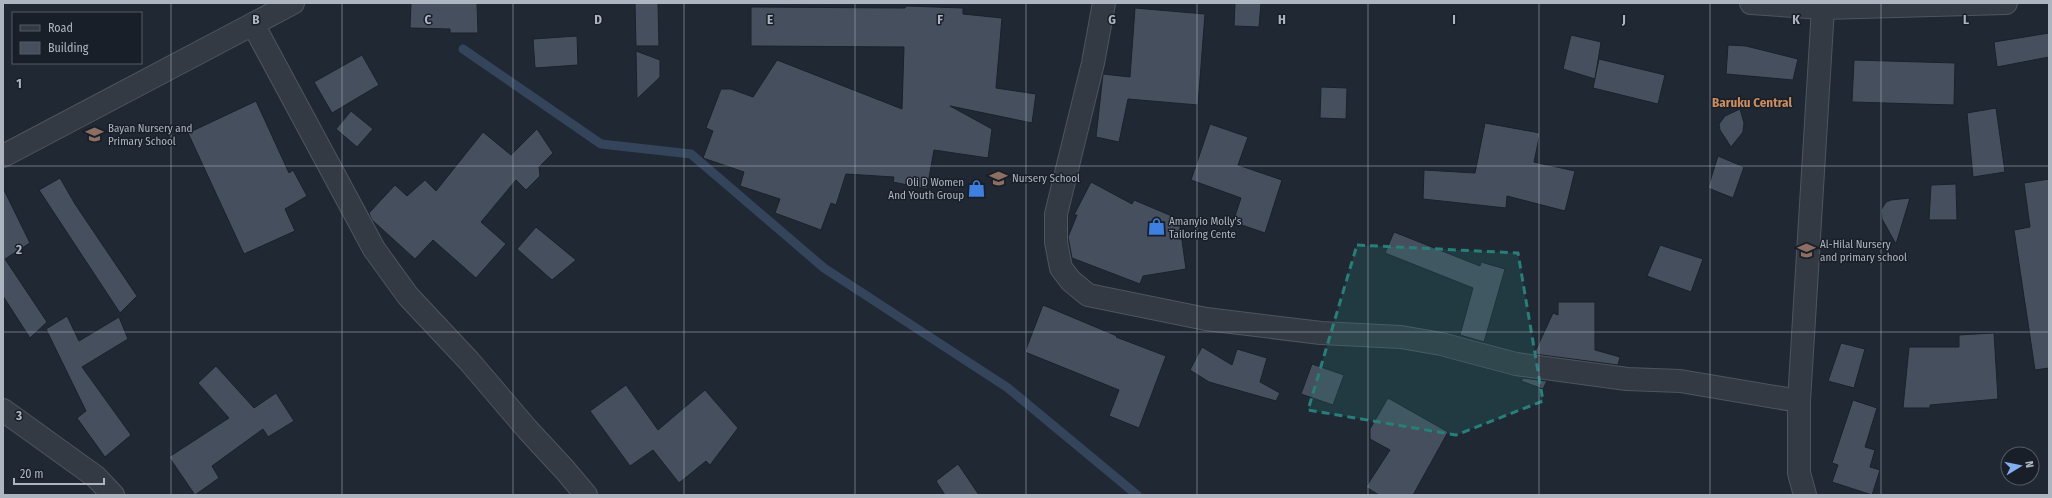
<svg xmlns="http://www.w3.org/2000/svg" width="2052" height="498" font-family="'Fira Sans Condensed',sans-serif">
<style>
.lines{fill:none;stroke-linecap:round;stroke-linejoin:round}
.stream{stroke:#34445a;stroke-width:9}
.building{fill:#464f5d;stroke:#1a212a}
.minor-casing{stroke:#4d555f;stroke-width:24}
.minor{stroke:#333a44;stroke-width:22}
.marked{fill:#277f7a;fill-opacity:0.2;stroke:#277f7a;stroke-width:3;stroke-dasharray:8 5;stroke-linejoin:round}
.grid{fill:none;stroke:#adb5c1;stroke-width:1;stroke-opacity:0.55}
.labels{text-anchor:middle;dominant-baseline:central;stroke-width:3;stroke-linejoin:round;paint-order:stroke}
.poi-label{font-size:11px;fill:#adb5c1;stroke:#191f28;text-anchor:start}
.quarter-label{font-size:13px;font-weight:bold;fill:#cb8c5e;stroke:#191f28}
.grid-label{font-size:13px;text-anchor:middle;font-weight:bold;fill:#adb5c1;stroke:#191f28;stroke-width:3;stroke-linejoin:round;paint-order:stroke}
</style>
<rect width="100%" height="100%" fill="#202833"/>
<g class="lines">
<path class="stream" d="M463,49L601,144L691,154L824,268L1008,388L1137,495"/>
</g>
<g class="building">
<path d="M411,3H477L478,33H450V29L410,28Z"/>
<path d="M635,3H658L659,46H636Z"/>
<path d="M1235,3H1261L1259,27L1234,26Z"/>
<path d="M906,6L963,8V14L1002,18L996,88L1036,94L1032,123L950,106L992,129L988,158L934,150L927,189L893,182L894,177L846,174L836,205L831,203L821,230L775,213L780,199L740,186L744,172L703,158L713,131L706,128L721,89H731L753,97L777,60L902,109L904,47L751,46V7L905,8Z"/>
<path d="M1135,8L1205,14L1198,105L1128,99L1119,142L1096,137L1103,74L1130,77Z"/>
<path d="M2049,33V57L1997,67L1994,42Z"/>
<path d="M1571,35L1601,42L1595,79L1563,69Z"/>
<path d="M577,36L578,65L535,68L533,39Z"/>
<path d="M1728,45L1746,46L1798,59L1793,80L1726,74Z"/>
<path d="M636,51L660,60V77L637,99Z"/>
<path d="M362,55L379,85L332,113L314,82Z"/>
<path d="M1599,59L1665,75L1658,104L1593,88Z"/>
<path d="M1854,60L1955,63L1954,105L1852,102Z"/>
<path d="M1321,87L1347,88L1346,119L1320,118Z"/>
<path d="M256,101L289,173L293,170L307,196L285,209L295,231L244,254L188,133Z"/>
<path d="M1996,108L2005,172L1973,177L1967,113Z"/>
<path d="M1740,109L1744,123L1743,132L1731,147L1720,130L1719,124L1725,116Z"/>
<path d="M351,111L373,129L357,147L336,129Z"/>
<path d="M1485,123L1540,133L1534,162L1575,171L1565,211L1507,196L1506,208L1423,199L1424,170L1475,173Z"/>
<path d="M1210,124L1248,137L1238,165L1282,180L1265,233L1233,222L1241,198L1191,180Z"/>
<path d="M537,129L553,153L539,167L540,176L526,190L516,180L481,222L506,244L476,278L433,240L415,259L372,220L369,213L395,185L407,196L425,180L436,191L483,132L511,155Z"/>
<path d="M1718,156L1744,167L1733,198L1708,188Z"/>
<path d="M60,178L75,204L137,296L120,313L39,190Z"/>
<path d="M2049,179V368L2035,370L2014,230L2030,227L2024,183Z"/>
<path d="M1091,182L1132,204L1134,200L1179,219L1186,269L1143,276L1140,284L1072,258L1068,237L1077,215H1074Z"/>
<path d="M1956,184L1957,220H1929L1931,185Z"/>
<path d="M3,188L30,243L5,259L47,322L30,338L3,296Z"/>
<path d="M1910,198L1896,244L1882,219L1881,210L1886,202L1891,200Z"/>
<path d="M536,227L576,260L552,280L517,249Z"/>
<path d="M1394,232L1480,266L1481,262L1505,269L1484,342L1460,335L1473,288L1385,253Z"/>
<path d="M1660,245L1703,259L1691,292L1647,276Z"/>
<path d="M1558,302H1595V350L1620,357L1618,365L1534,354L1553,313L1558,315Z"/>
<path d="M1043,305L1117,336L1116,337L1166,356L1139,428L1109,416L1119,390L1025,352Z"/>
<path d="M67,316L79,341L119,317L128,339L82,367L131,435L105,457L77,418L86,411L46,329Z"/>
<path d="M1994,333L1998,399L1930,405V408H1903L1909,347H1959V335Z"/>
<path d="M1841,343L1865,349L1854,388L1828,381Z"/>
<path d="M1202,347L1232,365L1237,349L1267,358L1260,382L1280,393L1276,401L1209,382L1190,370Z"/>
<path d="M1312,364L1344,375L1333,405L1301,394Z"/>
<path d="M216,366L254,408L276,393L294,421L268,437L263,429L212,466L219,478L195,495L169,457L229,418L198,383Z"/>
<path d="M1523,378L1547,381L1543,389L1521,381Z"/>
<path d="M626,385L658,430L705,390L738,428L710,465L706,461L679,483L653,450L630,466L590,411Z"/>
<path d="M1388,398L1448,432L1413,495H1379L1366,487L1390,450L1370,439V429Z"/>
<path d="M1853,400L1877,408L1865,447L1875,450L1870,467L1880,470L1872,495L1832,482L1838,465L1832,463Z"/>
<path d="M958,464L979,495H945L936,481Z"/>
</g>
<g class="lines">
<defs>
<g id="minor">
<path d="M1104,3L1093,63L1056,214V242L1061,268L1071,281L1088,295L1206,319L1321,333L1401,337L1441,344L1516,364L1627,379L1680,381L1799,401"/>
<path d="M1751,3L1823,8L2006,3"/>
<path d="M253,24L374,249L408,296L469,361L527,429L565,470L586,495"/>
<path d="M3,156L293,3"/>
<path d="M3,410L96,477L113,495"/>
<path d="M1805,495L1799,473V401L1823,8"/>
</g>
</defs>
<use href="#minor" class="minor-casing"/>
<use href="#minor" class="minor"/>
</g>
<path class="marked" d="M1357,245L1518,253L1543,401L1456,435L1308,410Z"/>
<path class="grid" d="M171,3V495M342,3V495M513,3V495M684,3V495M855,3V495M1026,3V495M1197,3V495M1368,3V495M1539,3V495M1710,3V495M1881,3V495M3,166H2049M3,332H2049"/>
<defs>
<symbol id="school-bare" viewBox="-9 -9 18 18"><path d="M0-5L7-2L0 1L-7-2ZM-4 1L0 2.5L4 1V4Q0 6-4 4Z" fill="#8d6e63" stroke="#191f28" stroke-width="2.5" paint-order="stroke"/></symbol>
<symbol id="shop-bare" viewBox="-9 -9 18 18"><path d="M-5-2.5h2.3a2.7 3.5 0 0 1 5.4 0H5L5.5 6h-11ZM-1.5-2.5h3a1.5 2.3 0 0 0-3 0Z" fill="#3f7fe0" stroke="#191f28" stroke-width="2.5" paint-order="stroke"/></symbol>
</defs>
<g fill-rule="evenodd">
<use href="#school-bare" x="82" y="122" width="25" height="25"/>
<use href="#school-bare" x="986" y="166" width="25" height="25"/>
<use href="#shop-bare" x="964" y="176" width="25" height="25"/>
<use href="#shop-bare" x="1144" y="214" width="25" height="25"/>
<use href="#school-bare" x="1794" y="238" width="25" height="25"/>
</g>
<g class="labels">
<g class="poi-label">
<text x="108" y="128">Bayan Nursery and<tspan x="108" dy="13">Primary School</tspan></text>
<text x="1012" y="178">Nursery School</text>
<text x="964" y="182" text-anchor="end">Oli D Women<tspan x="964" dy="13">And Youth Group</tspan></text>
<text x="1169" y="221">Amanyio Molly's<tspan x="1169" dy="13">Tailoring Cente</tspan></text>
<text x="1820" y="244">Al-Hilal Nursery<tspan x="1820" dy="13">and primary school</tspan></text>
</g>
<g class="quarter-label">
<text x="1752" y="102">Baruku Central</text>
</g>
</g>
<g class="grid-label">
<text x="256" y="24">B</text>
<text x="428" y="24">C</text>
<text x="598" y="24">D</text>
<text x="770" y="24">E</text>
<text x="940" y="24">F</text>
<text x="1112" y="24">G</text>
<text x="1282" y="24">H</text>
<text x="1454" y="24">I</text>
<text x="1624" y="24">J</text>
<text x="1796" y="24">K</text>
<text x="1966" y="24">L</text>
<text x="19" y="88">1</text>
<text x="19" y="254">2</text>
<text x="19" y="420">3</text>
</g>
<rect width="2052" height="498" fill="none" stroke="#adb5c1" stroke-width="8"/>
<rect x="12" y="12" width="130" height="52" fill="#191f28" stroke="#545b65"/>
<rect x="20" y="25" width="20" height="6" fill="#333a44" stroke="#545b65"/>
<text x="48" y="32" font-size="12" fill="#adb5c1">Road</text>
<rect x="20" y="42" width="20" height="12" fill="#464f5d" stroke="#545b65"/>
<text x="48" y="52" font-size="12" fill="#adb5c1">Building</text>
<g transform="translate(2020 466) rotate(80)"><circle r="19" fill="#191f28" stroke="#545b65"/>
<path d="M0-3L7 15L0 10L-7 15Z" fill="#83aef0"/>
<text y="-6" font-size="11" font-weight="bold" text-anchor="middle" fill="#adb5c1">N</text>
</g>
<path d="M14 478v6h90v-6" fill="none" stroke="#adb5c1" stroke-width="2"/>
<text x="20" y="478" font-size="12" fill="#adb5c1" stroke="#191f28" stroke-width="3" paint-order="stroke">20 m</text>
</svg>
